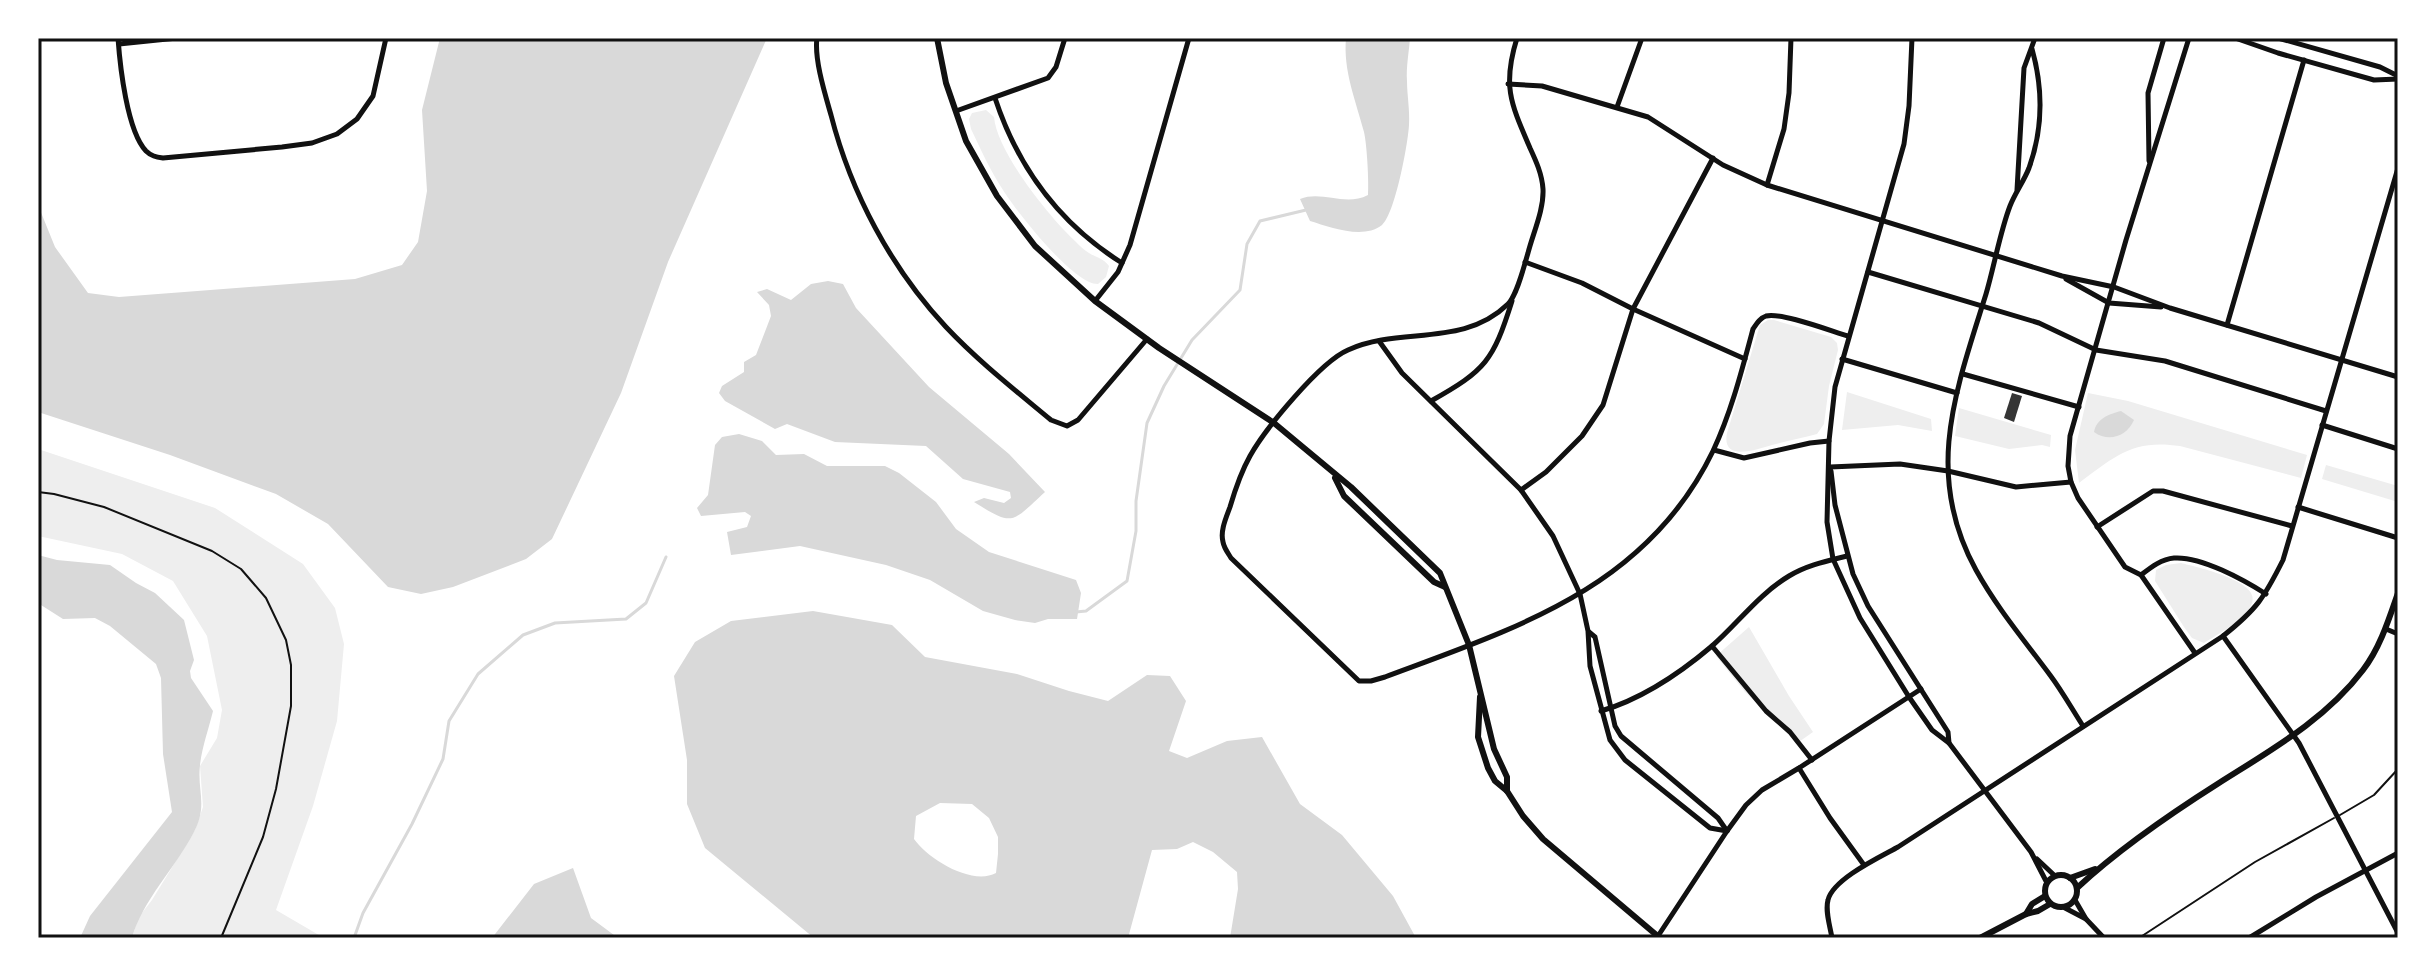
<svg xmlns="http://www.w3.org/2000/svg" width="2436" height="976" font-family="'IBM Plex Serif',serif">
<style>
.green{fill:#eee}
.water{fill:#d9d9d9;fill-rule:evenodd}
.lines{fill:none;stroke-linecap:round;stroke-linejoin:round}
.stream{stroke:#d9d9d9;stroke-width:3}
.building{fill:#353535}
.path{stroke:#111;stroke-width:2}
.service{stroke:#111;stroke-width:2}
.minor{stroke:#111;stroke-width:5}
.tertiary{stroke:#111;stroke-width:6}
.neatline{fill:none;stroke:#111;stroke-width:3}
</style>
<rect width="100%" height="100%" fill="#fff"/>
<g class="green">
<path d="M986,110L994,117C997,152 1049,217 1075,241C1079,245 1084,250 1089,253C1097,258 1103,258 1109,266L1106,277L1098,284C1074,285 1016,211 1003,190C990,170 981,150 971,129L969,119L972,113Z"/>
<path d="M1768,320H1774L1831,337L1837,343L1838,350L1829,386L1824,424L1817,434C1802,438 1787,441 1772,445C1757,449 1721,463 1727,433L1760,325Z"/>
<path d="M1847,392L1931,419L1932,431L1898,425L1842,430Z"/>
<path d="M2088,393L2128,401L2307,455L2301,478L2180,446C2133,439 2115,456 2079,483L2075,450Z"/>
<path d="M1959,408L2051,435L2050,447L2042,445L2009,449L1955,436Z"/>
<path d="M38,449L215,508L303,564L335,608L344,644L337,721L313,806L276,910L324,938H132L138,918L152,900L195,830L203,807L200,766L217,738L222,710L207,636L173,581L122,554L38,536Z"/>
<path d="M2326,465L2398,486V502L2322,479Z"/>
<path d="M2181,563C2196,567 2261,581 2252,603C2245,621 2219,633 2204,643L2192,638L2184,627L2155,581L2156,570L2166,565Z"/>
<path d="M1749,627L1789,696L1813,732L1796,744L1790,735L1745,692L1716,656Z"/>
</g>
<g class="water">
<path d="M440,38H767L668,262L621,393L552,539L526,559L453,587L421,594L388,587L328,524L276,494L170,455L38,412V205L55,247L88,293L119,297L355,279L402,265L418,242L427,191L422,110Z"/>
<path d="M1346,38H1410C1409,52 1406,67 1407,81C1407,95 1410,110 1409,125C1408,144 1395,214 1382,225C1363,240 1330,227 1310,221L1300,199C1322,190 1345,207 1368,195C1369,182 1367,145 1364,132C1356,101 1343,71 1346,38Z"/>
<path d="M828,281L843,284L856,308L929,387L1009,454L1045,492C1011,523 1014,527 974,502L984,498L1004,503L1011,498L1010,492L963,479L926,446L835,442L787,424L775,429L725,401L719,393L722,386L744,372V362L756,355L771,316L769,305L757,292L767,289L791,300L811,284Z"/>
<path d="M2121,411L2134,420C2127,436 2109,443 2094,432C2096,419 2109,414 2121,411Z"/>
<path d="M739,434L762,441L776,455L804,454L827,466H885L899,473L936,502L956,529L989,552L1076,580L1081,593L1077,619H1048L1035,623L1015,620L983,611L930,580L886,565L800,546L731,555L727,532L747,527L751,516L745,512L701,516L697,508L708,495L715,445L722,437Z"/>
<path d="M38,555L57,560L110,565L136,583L155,593L184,620L194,660L190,671L191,678L213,711C209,728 202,747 200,765C197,791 208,805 194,832C176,867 142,901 132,938H80L90,916L172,812L163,754L161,678L156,664L110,626L95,618L63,619L41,605L38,602Z"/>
<path d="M813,611L892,625L925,657L1017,674L1069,691L1108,701L1147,675L1170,676L1186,701L1169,751L1187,758L1227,741L1262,737L1300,804L1342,835L1393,896L1416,938H1230L1238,889L1237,872L1213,852L1193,842L1177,849L1152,850L1128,938H814L705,848L687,804V760L674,676L695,642L731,621ZM940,803L972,804L989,818L998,837V854L996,873C972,886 928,859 914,839L916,816Z"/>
<path d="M573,868L591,918L618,938H492L534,884Z"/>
</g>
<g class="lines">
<g class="stream">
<path d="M1076,612L1086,611L1127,581L1136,531V501L1147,423L1164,386L1192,340L1240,290L1247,244L1260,221L1306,210"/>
<path d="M354,938L363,913L412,824L443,759L449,721L478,674L523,635L555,623L626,619L646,603L666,557"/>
</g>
</g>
<path class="building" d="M2012,393L2022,396L2014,422L2004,418Z"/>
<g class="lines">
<path class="path" d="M38,492L54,494L104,507L212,551L241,569L266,598L286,640L291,665V706L276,789L263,837L221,938"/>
<g class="service">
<path d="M2340,815L2374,795L2398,769"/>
<path d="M2139,938L2255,862L2334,818"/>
</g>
<g class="minor">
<path d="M118,38C120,66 127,131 146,151C151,156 156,157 163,158L282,147L312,143L337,134L357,119L373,96L386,38"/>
<path d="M817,38C814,59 825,94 831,115C851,193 891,268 946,327C978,361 1015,390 1051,420L1067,426L1078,420L1147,339"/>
<path d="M1517,38C1502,86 1511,104 1530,148C1536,161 1542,174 1543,189C1544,210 1533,233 1528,253C1524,266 1517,295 1508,304C1463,348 1401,326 1348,350C1320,362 1265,429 1250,456C1241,472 1235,490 1230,507C1226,518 1220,531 1223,542C1224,548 1228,553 1231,558L1359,681H1371L1385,677C1516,628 1647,588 1713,451C1731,413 1742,370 1753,329C1757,323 1760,318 1766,316C1781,312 1831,331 1848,336"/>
<path d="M1912,38L1909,106L1904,144L1835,387L1829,441L1827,522L1833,559L1860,618L1909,697L1932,730L1949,743L2031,852L2046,881"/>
<path d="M2189,38L2126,240L2070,436L2068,466L2071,482L2078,498L2125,567L2141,575L2195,653"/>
<path d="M2235,38L2278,53L2374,80L2398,79"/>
<path d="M2278,38L2380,67L2398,76"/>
<path d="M119,44L177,38"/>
<path d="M2032,49C2043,88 2043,129 2029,168C2024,181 2015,193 2010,206C2000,232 1994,267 1986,294C1956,390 1923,474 1976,570C1997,608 2024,640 2050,675C2062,691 2072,709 2083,726"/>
<path d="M1508,84L1542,86L1648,117L1723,165L1767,185L2062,276L2114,287L2170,308L2398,377"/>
<path d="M995,98C1018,168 1060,224 1122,263"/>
<path d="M1617,107L1642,38"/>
<path d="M956,111L1048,78L1056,67L1065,38"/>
<path d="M2149,161L2148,93L2164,38"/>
<path d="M1767,185L1784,129L1789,93L1791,38"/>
<path d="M2017,190L2024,68L2035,38"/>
<path d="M1525,262L1582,283L1633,309L1745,359"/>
<path d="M1868,272L2039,323L2096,350L2165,361L2326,411"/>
<path d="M2066,279L2109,303L2161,307"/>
<path d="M1095,301L1118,272L1130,245L1189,38"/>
<path d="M2227,325L2304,60"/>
<path d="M1379,341L1402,373L1521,490L1553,536L1580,594L1588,631L1590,666L1610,740L1625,760L1710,828L1727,831"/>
<path d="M1842,359L1957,393"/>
<path d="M1963,374L2079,407"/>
<path d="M1431,401C1486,370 1493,361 1512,301"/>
<path d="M2322,425L2398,449"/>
<path d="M1714,450L1744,458L1810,443L1829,441"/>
<path d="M1830,467L1900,464L1948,471L2016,487L2071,482"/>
<path d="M1831,471L1835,505L1853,574L1868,606L1948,732L1949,743"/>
<path d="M1521,490L1546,472L1582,436L1603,405L1633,309L1713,158"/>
<path d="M2298,507L2398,538"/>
<path d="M2097,527L2153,491H2163L2292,526"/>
<path d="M2141,575C2150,568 2161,559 2174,558C2201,556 2244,580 2266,594"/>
<path d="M2386,629L2398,634"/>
<path d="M1589,632L1595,637L1615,726L1621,736L1718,818L1727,831"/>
<path d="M2223,636L2299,743L2398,933"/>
<path d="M1712,646L1766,711L1790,732L1812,760"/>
<path d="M1601,711C1642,699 1679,674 1712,646C1738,623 1759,594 1789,576C1807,565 1827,561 1847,556"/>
<path d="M1799,768L1830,818L1864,865"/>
<path d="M2037,859L2054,875"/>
<path d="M2075,900L2086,919L2104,938"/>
<path d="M2065,908L2086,919"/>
<path d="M1658,936L1727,831L1746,805L1762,790L1799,768L1921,689"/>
<path d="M1832,938C1830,926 1825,911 1828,900C1833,879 1880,857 1898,847L2223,636C2257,609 2264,598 2283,560L2398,168"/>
<path d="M2249,938L2316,897L2398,853"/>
</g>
<g class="tertiary">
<path d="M937,38L946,83L966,141L997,196L1035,246L1095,301L1159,348L1274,423L1298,443L1351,487L1440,573L1469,645L1494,749L1507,777V791"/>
<path d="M1335,478L1344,496L1434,582L1445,587"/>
<path d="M1480,697L1478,737L1488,768L1495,781L1507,791L1523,816L1543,839L1660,938"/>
<circle cx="2061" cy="891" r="16"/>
<path d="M2070,878L2095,869"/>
<path d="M2077,888C2120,848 2170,814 2219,783C2271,750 2325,720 2363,670C2380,648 2389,619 2398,593"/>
<path d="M2026,914L2032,904L2045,896"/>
<path d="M1980,938L2026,914L2038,911L2050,904"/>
</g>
</g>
<rect width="2436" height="976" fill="none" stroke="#ffffff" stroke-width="80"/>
<rect x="40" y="40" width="2356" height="896" class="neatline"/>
</svg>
